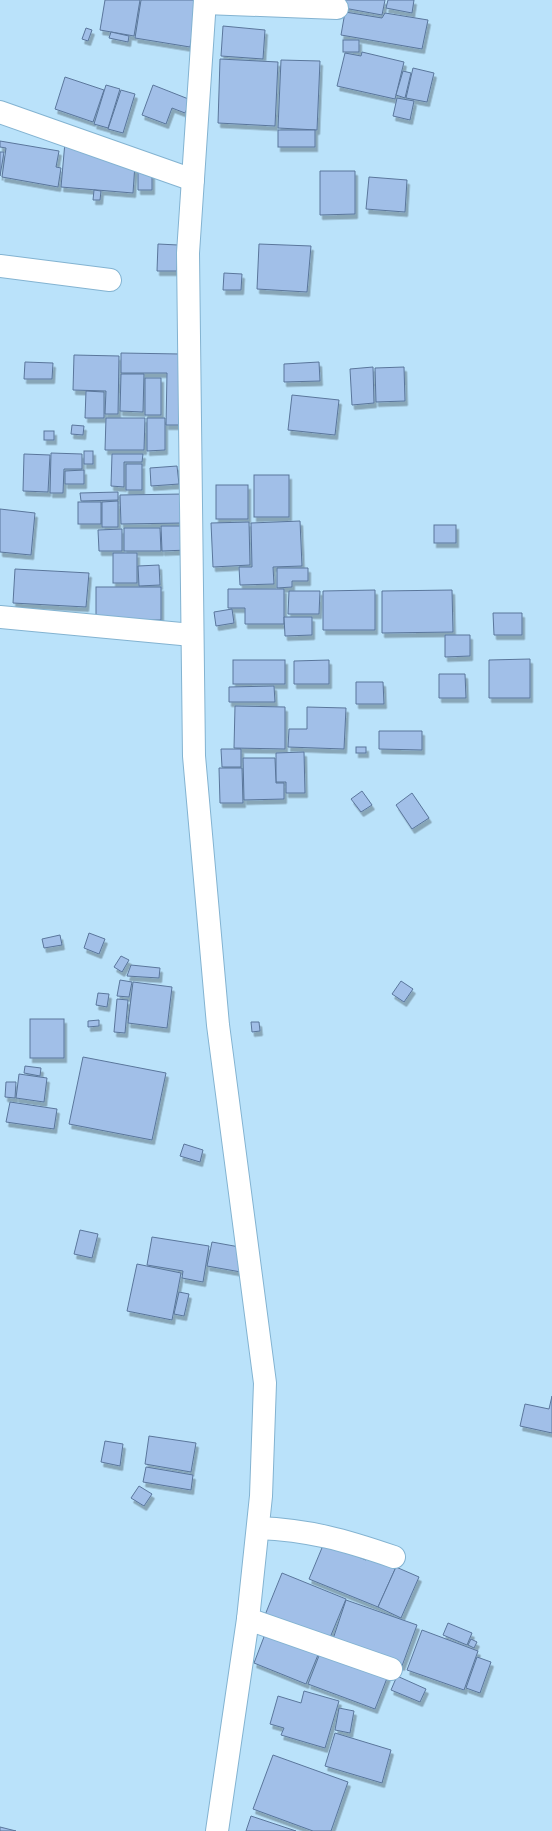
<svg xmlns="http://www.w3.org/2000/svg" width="552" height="1831" font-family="'Times New Roman',serif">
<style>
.building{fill:#a1bfe8;stroke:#5a769b;filter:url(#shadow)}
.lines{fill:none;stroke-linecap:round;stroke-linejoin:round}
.minor-casing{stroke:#83b3d1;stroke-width:24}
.minor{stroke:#fff;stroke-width:22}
</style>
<defs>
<filter id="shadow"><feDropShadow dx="2.5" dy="4.5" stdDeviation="0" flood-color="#0004"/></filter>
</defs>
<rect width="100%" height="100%" fill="#bae2fa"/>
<g class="building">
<path d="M105,0H140L134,36L100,30Z"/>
<path d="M141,0H198L190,47L135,38Z"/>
<path d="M345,0H385L382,15L344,8Z"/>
<path d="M388,0H414L412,13L386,8Z"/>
<path d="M345,12L382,18L385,13L428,20L422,49L341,35Z"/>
<path d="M223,26L265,30L263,59L221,56Z"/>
<path d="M86,28L92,30L88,41L82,39Z"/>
<path d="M111,32L129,36L128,42L109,38Z"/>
<rect x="343" y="40" width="16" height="12"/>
<path d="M362,52L404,62L395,99L337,86L345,53L361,56Z"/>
<path d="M220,59L278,62L275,126L218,123Z"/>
<path d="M281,60L320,61L317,130L278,128Z"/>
<path d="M413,68L434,73L427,102L406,98Z"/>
<path d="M403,71L411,73L405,98L396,95Z"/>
<path d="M65,77L104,90L93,122L55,109Z"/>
<path d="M106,85L120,89L108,128L94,124Z"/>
<path d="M153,85L191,100L185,113L172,108L166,124L142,115Z"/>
<path d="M121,90L135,94L123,133L108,129Z"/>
<path d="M397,98L414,101L410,120L393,116Z"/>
<rect x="278" y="130" width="37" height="17"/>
<path d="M0,141L59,151L56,167L61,168L58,187L2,177L6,148L0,147Z"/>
<path d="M65,142L135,164L133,193L61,187Z"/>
<path d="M0,152H4L0,176Z"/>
<path d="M138,167L152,168V190H138Z"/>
<path d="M320,171H355V214L320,215Z"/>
<path d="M369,177L407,180L405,212L366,209Z"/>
<path d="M94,190L101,191L100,200H93Z"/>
<path d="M158,244L178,245L177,271H157Z"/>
<path d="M259,244L311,246L307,292L257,289Z"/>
<path d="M224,273L242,274L241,290H223Z"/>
<path d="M121,353L180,354L179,425H166L167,373H121Z"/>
<path d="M74,355L119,356L118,414H105L106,391L73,390Z"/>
<path d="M25,362L53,363L52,379H24Z"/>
<path d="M319,362L320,381L284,382V364Z"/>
<path d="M373,367L374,403L352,405L350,369Z"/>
<path d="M404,367L405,401L376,402L375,368Z"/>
<path d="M121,374H144L143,412L120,411Z"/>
<rect x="145" y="378" width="16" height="37"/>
<path d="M86,391L104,392V418H85Z"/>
<path d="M292,395L339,400L335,435L288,430Z"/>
<path d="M106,418H145L144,450H105Z"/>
<path d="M147,418H165V450L147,451Z"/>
<path d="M72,425L84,426L83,435L71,434Z"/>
<rect x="44" y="431" width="10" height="9"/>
<rect x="84" y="451" width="9" height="13"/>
<path d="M51,453L82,454V469H64L63,493H50Z"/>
<path d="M24,454L50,455L48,492L23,491Z"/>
<path d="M112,454H143L142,462H124V487L111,486Z"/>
<rect x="126" y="464" width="16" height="26"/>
<path d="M177,466L179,484L151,486L150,468Z"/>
<path d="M84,470V484H65V471Z"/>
<rect x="254" y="475" width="35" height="42"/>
<rect x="216" y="485" width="32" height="34"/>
<path d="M118,492V500L81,501L80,493Z"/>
<path d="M183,494V523L121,524L120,495Z"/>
<path d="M118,501V527H102V502Z"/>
<rect x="78" y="502" width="23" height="22"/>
<path d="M0,509L35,513L31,555L0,552Z"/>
<path d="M300,521L302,566L273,567L274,584L240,585L239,567H252L251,523Z"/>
<path d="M249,522L250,565L213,567L211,523Z"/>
<rect x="434" y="525" width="22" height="18"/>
<path d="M161,526H188V550L162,551Z"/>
<path d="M124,528H160L161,551H124Z"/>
<path d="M122,529V551H99L98,530Z"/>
<rect x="113" y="553" width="24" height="30"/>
<path d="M159,565L160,585L139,586L138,566Z"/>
<path d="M277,568H308V581H292V587L277,588Z"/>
<path d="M15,569L89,573L86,607L13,603Z"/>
<rect x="96" y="587" width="65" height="33"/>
<path d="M228,589H284V624H245V608H228Z"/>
<path d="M375,590V630H323V591Z"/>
<path d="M452,590L453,632L382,633V591Z"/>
<path d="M289,591H320L319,614H288Z"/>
<path d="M232,609L234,623L216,626L214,612Z"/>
<path d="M493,613H522V635H494Z"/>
<path d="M284,617H312V635L285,636Z"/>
<path d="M445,635H470V656L445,657Z"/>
<path d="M530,659V698H489V660Z"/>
<rect x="233" y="660" width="52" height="24"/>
<path d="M329,660V684H294V661Z"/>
<path d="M439,674H465L466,698H439Z"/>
<path d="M356,682H383L384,704H356Z"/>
<path d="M274,686L275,702H229V687Z"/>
<path d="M235,706L285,707V749L234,748Z"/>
<path d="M307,707L346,708L344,749L288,747L289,729H307Z"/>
<path d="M379,731H422V750L379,749Z"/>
<rect x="356" y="747" width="10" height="6"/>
<path d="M221,749H241V767H222Z"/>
<path d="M304,752L305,793H286V782H276V753Z"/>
<path d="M243,758H275L276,783H284V799L244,800Z"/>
<path d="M219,768H242L243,803H220Z"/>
<path d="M362,791L372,805L361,812L351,799Z"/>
<path d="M412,793L429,818L412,829L396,805Z"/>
<path d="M89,933L105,939L99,954L84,948Z"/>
<path d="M60,935L62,945L44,948L42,939Z"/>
<path d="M121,956L129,960L122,972L114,967Z"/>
<path d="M131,965L160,968L159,978L127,976Z"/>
<path d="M120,980L132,982L129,997L117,996Z"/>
<path d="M401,981L413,989L404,1002L392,994Z"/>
<path d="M133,982L172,987L167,1028L128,1023Z"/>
<path d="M98,993L109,994L107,1007L96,1005Z"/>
<path d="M117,999L128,1000L125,1033L114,1032Z"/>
<rect x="30" y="1019" width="34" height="39"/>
<path d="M99,1020V1026L88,1027V1021Z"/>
<path d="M251,1022H259L260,1031L252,1032Z"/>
<path d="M83,1057L166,1073L152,1140L69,1124Z"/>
<path d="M25,1066L41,1068L40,1076L24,1073Z"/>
<path d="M19,1074L47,1078L44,1102L16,1098Z"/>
<path d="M6,1082H16L15,1098L5,1097Z"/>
<path d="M10,1102L57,1109L54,1129L6,1122Z"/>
<path d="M184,1144L203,1150L200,1162L180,1156Z"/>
<path d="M80,1230L98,1234L92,1258L74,1254Z"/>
<path d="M152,1237L209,1246L203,1282L182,1278L183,1271L147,1265Z"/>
<path d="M212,1242L245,1248L241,1272L207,1266Z"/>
<path d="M137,1264L181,1273L172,1320L127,1311Z"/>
<path d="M179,1292L189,1294L184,1316L174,1314Z"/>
<path d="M552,1396V1433L520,1426L525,1404L549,1409Z"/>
<path d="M149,1436L196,1443L191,1472L145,1464Z"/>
<path d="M105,1441L123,1444L120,1466L101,1462Z"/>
<path d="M146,1467L193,1475L191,1490L143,1482Z"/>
<path d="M139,1486L152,1494L144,1506L131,1498Z"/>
<path d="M324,1543L366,1560L369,1555L396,1567L378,1607L309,1579Z"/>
<path d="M396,1567L419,1577L401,1618L378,1607Z"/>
<path d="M282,1573L346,1599L329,1640L265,1615Z"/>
<path d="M346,1600L417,1625L402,1666L332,1642Z"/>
<path d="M448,1623L472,1633L467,1645L443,1635Z"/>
<path d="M267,1629L320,1650L306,1684L254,1663Z"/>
<path d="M422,1630L478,1651L464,1690L407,1670Z"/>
<path d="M471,1639L477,1642L474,1648L468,1645Z"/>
<path d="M322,1648L389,1673L375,1709L308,1684Z"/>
<path d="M477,1657L491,1662L480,1693L466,1688Z"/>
<path d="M397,1676L426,1689L420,1702L391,1690Z"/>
<path d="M304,1691L339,1701L325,1748L281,1735L284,1728L270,1724L278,1696L301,1703Z"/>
<path d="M339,1708L354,1711L350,1733L335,1730Z"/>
<path d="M335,1733L391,1750L382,1783L325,1766Z"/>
<path d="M273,1755L348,1782L331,1831H313L253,1809Z"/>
<path d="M251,1816L296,1831H246Z"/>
<path d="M0,1827L16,1831H0Z"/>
</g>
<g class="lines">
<defs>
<g id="minor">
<path d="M205,0L188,253L194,756L218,1025L265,1383L261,1496L248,1619L217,1831"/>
<path d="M205,3L337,8"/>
<path d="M0,112L193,180"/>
<path d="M0,266L110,280"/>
<path d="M0,617L192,635"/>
<path d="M258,1528C309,1530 345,1540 394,1557"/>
<path d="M248,1619L391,1669"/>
</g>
</defs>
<use href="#minor" class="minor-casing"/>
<use href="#minor" class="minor"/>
</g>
</svg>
